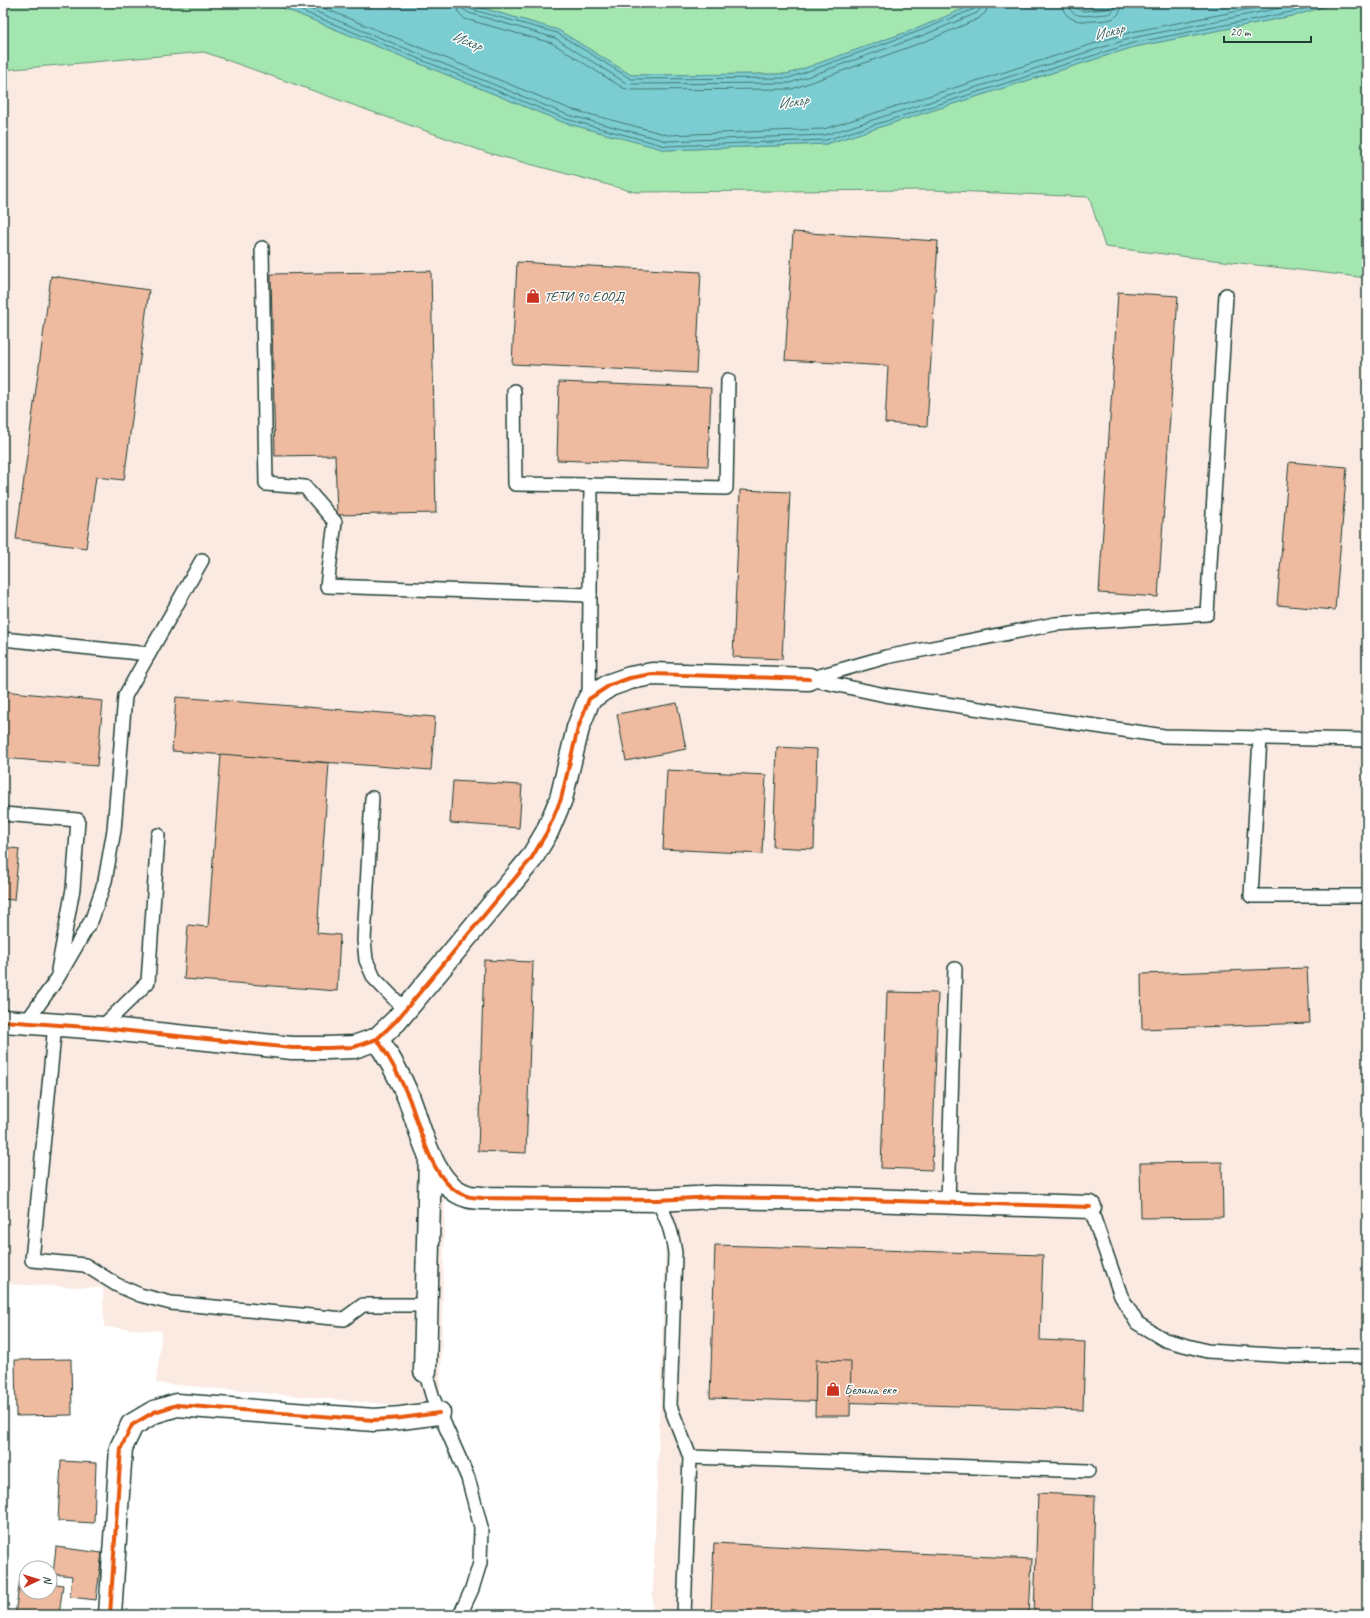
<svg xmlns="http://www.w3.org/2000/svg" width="1370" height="1618" font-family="Caveat,sans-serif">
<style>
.built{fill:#faeae2}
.green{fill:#a4e6b0;stroke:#629272}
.water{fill:#7ccdd2;stroke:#579393}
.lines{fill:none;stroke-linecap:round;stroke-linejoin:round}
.shore{stroke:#447773;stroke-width:1}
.building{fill:#eebaa0;stroke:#1f3d34}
.service-casing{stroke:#1f3d34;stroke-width:16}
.minor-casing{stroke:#1f3d34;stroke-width:25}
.service{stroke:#fff;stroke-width:13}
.minor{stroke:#fff;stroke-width:22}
.cycleway-casing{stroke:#fff;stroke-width:6}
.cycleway{stroke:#e8590c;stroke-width:4}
.labels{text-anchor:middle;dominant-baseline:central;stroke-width:3;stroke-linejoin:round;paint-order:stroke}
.poi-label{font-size:14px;fill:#1f3d34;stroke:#fff;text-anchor:start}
.water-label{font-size:15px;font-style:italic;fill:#36615c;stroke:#fff}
</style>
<rect width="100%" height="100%" fill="#fff"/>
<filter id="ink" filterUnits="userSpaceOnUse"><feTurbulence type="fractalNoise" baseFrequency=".025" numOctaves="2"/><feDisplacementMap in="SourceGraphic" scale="8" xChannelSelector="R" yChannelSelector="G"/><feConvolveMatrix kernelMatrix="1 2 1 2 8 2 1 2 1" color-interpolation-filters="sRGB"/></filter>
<g filter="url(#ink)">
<path class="built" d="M204,52L488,153L930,190L1089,197L1105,247L1367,278V1615H652L667,1208L445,1198L440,1409L156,1383L162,1331L104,1327L103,1288L3,1284V70Z"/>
<g class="green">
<path d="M3,3H271L565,123L666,150L826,144L1134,47L1297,15L1336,3H1367V278L1105,247L1089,197L930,190L635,192L488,153L204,52L3,70Z"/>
<path d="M465,3H977L921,27L788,74L631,75L558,30Z"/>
</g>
<path class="water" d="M271,3H465L558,30L631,75L788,74L921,27L977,3H1072L1084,7L1127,3H1336L1297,15L1134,47L826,144L666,150L565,123Z"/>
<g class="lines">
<g class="shore">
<path d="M282,3L566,119L666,146L826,140L1133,43L1296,11L1322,3"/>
<path d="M295,3L568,115L667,141L825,135L1132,38L1305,3"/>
<path d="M311,3L570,109L668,135L824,129L1131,32L1280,3"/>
<path d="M456,3L458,12L465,19L552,43L623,88L631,90L792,89L926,41L978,19L986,12L988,3"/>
<path d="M462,3L463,9L469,13L555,38L626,83L631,84L790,83L924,35L977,13L981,8L982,3"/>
<path d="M467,3L468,7L470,9L557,33L631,79L789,78L922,30L974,9L977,3"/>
<path d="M1062,3C1063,22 1082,22 1096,21C1103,20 1110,21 1115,17C1120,14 1121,9 1122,3"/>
<path d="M1068,3C1069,18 1086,16 1096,15C1101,14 1108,15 1112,12C1115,9 1115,6 1116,3"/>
<path d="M1073,3L1075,8L1084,11L1107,9L1110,7L1111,3"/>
</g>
</g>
<g class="building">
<path d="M793,232L938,241L927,426L885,423L888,366L785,360Z"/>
<path d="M517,262L701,272L696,373L512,364Z"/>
<path d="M431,271L436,513L337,515L335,455L275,456L271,274Z"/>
<path d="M51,276L149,290L124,480L96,477L86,548L16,539Z"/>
<path d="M1118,292L1178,296L1158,597L1099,593Z"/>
<path d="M559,382L711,388L708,466L557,460Z"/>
<path d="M1289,462L1347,467L1335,610L1277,605Z"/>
<path d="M740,490L790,492L782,659L733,657Z"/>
<path d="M3,691L103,701L97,766L3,758Z"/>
<path d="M176,697L435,717L431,770L172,751Z"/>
<path d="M677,703L686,749L626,761L617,714Z"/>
<path d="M777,747L817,749L814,849L773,847Z"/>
<path d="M221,754L329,763L317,933L340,935L337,991L184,979L188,925L208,927Z"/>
<path d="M667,770L766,775L762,854L663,849Z"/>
<path d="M453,781L522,785L519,828L450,823Z"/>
<path d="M3,847L19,849L14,900L3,899Z"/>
<path d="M484,960L533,962L526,1153L478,1151Z"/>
<path d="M1307,968L1310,1023L1142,1029L1141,974Z"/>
<path d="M887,992L938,993L932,1170L881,1168Z"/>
<path d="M1222,1162L1223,1217L1141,1218L1140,1163Z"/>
<path d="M715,1245L1043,1255L1040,1340L1085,1342L1083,1410L710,1398Z"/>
<path d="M3,1286L7,1287L4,1323H3Z"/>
<path d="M71,1359L72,1415L16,1416L15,1360Z"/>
<path d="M816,1360L851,1361L850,1416H815Z"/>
<path d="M61,1461L96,1463L94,1523L58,1521Z"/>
<path d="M1038,1493L1095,1496L1092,1615H1034Z"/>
<path d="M714,1543L1032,1559L1029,1615H711Z"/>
<path d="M56,1547L102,1553L96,1600L70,1597L72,1576L53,1574Z"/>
<path d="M20,1579L26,1580V1592H50V1583L63,1585L59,1615H15Z"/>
</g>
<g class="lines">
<defs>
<g id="service">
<path d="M262,248L266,484L305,487L335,522L327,586L590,595"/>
<path d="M514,391L515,484L591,485"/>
<path d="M3,639L149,654"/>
<path d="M809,679L886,657L1055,624L1207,614L1226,295"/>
<path d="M810,679L885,695L1164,736L1367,740"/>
<path d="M589,699L591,485L726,488L728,380"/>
<path d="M1260,738L1251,896H1367"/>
<path d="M372,798L364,940L366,960L374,978L405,1010"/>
<path d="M3,814L78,820L73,889L58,970"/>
<path d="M27,1021L57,979L92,919L105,881L114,830L125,696L202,560"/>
<path d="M55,1024L32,1260L85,1265L117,1285L140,1295L171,1303L344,1319L363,1305H426"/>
<path d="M101,1028L148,982L158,835"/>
<path d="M657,1200C667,1218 672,1232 675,1253L670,1406L690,1457L1088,1471"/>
<path d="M948,1203L955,969"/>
<path d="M1090,1207L1121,1296L1137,1323L1165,1340L1207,1351L1289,1356H1367"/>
<path d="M425,1371L433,1398L468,1478L481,1527L480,1563L472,1589L460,1615"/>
<path d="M684,1615L690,1457"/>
</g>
<g id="minor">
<path d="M3,1021L101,1028L292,1048H327L354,1047L377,1039L396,1021L531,859L547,832L561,799L578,728L589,699L610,685L630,678L652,674L809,679"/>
<path d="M377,1039C389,1057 399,1075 408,1096C420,1125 431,1186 467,1196C471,1198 477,1197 482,1198L657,1200L714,1197L833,1199L1090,1207"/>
<path d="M425,1371L430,1156"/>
<path d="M110,1615L121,1448L132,1425L154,1412L177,1405L374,1420L401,1418L439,1413"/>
</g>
</defs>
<use href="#service" class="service-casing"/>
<use href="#minor" class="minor-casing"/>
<use href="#service" class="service"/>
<use href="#minor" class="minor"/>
<defs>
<g id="cycleway">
<path d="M3,1021L101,1028L292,1048H327L354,1047L377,1039L396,1021L531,859L547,832L561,799L578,728L589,699L610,685L630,678L652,674L809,679"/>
<path d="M377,1039C389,1057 399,1075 408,1096C420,1125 431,1186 467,1196C471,1198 477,1197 482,1198L657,1200L714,1197L833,1199L1090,1207"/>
<path d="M110,1615L121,1448L132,1425L154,1412L177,1405L374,1420L401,1418L439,1413"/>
</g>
</defs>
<use href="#cycleway" class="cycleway-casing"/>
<use href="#cycleway" class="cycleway"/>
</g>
</g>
<defs>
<symbol id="shop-bare" viewBox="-9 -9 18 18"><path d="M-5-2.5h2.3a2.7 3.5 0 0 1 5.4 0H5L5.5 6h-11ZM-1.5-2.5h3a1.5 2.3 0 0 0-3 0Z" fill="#c8321e" stroke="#fff" stroke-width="2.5" paint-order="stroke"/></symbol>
</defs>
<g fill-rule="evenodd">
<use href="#shop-bare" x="523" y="286" width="20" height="20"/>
<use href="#shop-bare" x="823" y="1379" width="20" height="20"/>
</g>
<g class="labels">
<g class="poi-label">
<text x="544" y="296">ТЕТИ 90 ЕООД</text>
<text x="844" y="1389">Белина еко</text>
</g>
<g class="water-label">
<text transform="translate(1109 32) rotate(-15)">Искър</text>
<text transform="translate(467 41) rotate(21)">Искър</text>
<text transform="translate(793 102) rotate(-9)">Искър</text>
</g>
</g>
<rect width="1370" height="1618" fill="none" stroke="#fff" stroke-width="16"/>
<rect x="8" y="8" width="1354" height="1602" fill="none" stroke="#1f3d34" stroke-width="1.5" filter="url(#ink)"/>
<g transform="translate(38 1580) rotate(86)"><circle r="19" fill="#ffffff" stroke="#a5b1ae"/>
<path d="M0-3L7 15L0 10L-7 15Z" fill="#c8321e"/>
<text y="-6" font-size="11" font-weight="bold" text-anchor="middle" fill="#1f3d34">N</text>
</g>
<path d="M1224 36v6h87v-6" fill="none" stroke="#1f3d34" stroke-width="2"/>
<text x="1230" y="36" font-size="12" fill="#1f3d34" stroke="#ffffff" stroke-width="3" paint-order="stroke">20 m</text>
</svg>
